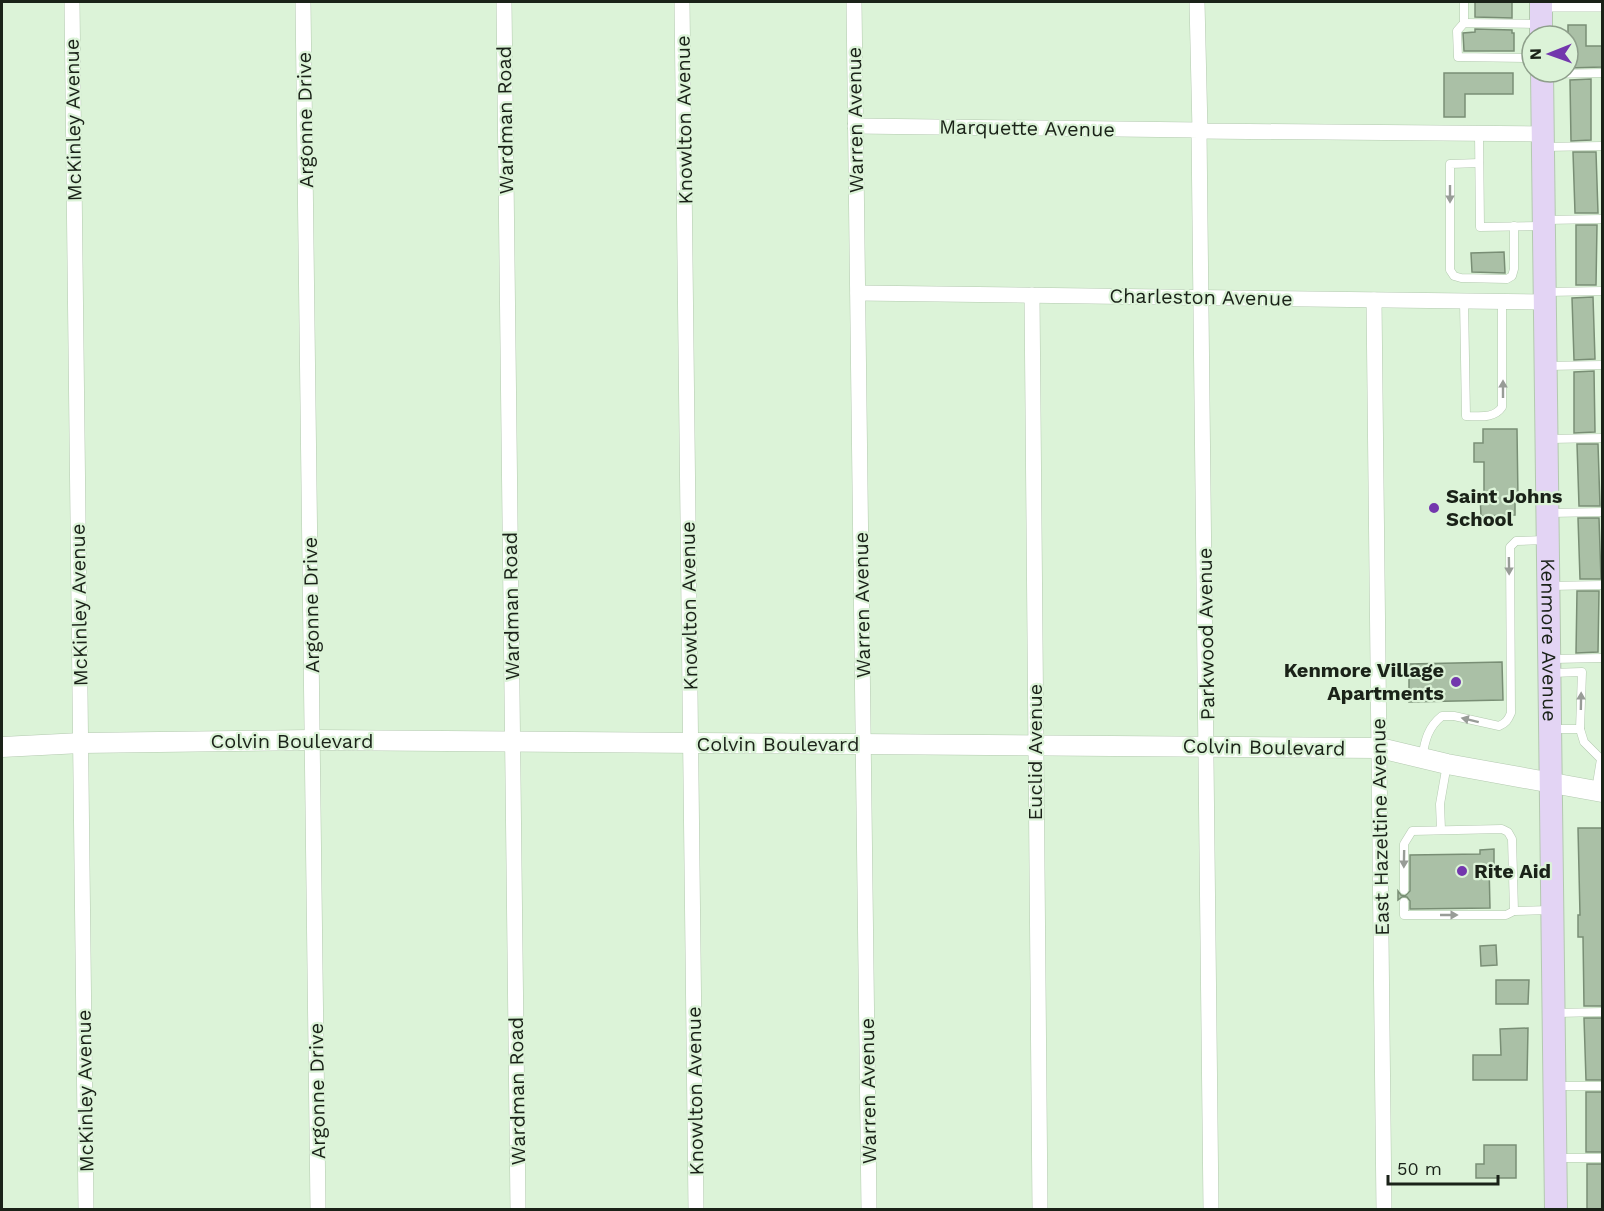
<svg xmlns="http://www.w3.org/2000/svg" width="1604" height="1211" font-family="'Work Sans',sans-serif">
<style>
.building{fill:#aac0a6;stroke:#798e75;stroke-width:1.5}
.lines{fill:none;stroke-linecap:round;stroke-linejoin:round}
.service-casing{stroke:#b3c9af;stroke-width:9}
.minor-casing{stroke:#b3c9af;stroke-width:16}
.tertiary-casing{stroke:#b3c9af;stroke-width:21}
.secondary-casing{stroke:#b3c9af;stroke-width:24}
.service{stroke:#fff;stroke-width:8}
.minor{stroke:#fff;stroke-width:15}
.tertiary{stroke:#fff;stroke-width:20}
.secondary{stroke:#e3d4f4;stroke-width:22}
.oneway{fill:#989c97}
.poi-dot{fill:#7337ad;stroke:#dcf3d8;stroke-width:2}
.labels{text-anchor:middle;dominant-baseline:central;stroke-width:4.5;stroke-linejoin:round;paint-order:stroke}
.street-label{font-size:20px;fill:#1a2218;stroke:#dcf3d8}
.poi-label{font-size:20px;font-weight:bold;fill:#1a2218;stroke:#dcf3d8;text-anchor:start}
</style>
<rect width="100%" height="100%" fill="#dcf3d8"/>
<g class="building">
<path d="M1475,2H1512V18L1475,17Z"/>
<path d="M1568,25H1586V46H1602V67L1568,68Z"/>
<path d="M1475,29L1512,30V33H1514V51H1464L1463,33L1475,32Z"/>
<path d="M1444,73H1513V94H1465V117H1444Z"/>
<path d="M1591,79V140L1571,141L1570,80Z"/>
<path d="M1573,152H1596L1598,213H1575Z"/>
<path d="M1576,225H1597L1596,285H1576Z"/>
<path d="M1504,252L1505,273L1472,272L1471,253Z"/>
<path d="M1593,297L1595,359L1574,360L1572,298Z"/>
<path d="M1594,371L1595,432L1574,433V372Z"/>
<path d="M1483,429H1517L1518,500H1515V515L1481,516L1480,495H1484V462H1474V443H1483Z"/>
<path d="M1577,444H1598L1600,506H1579Z"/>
<path d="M1578,518H1599L1601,579H1580Z"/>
<path d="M1577,591H1599L1598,652L1576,653Z"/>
<path d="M1502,662L1503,700L1409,702V664Z"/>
<path d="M1578,828H1602V1006H1584L1583,937H1578V915H1580Z"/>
<path d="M1494,849V864H1489L1490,908L1410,909V901L1407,897H1402L1398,900V891L1401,895L1405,896L1410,891V855L1480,854V850Z"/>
<path d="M1496,945L1497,965L1481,966L1480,946Z"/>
<path d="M1496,980H1529L1528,1004H1496Z"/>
<path d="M1584,1018H1602V1080H1586Z"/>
<path d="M1528,1028L1527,1080H1473V1055H1501L1500,1029Z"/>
<rect x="1586" y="1092" width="16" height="60"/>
<path d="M1484,1145H1516V1178H1476V1164H1484Z"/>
<rect x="1587" y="1164" width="15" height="45"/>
</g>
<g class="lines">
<defs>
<g id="service">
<path d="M1464,2V23"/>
<path d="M1532,58L1458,57L1457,31L1464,23L1538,24"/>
<path d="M1544,74L1602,73"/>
<path d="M1479,134L1480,227L1542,226"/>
<path d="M1544,147L1602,146"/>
<path d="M1479,163L1450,164V270L1454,276L1461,278L1507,279L1512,276L1514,269V226"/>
<path d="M1545,220L1602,219"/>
<path d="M1547,292L1602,291"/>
<path d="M1464,301L1466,416C1479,416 1494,419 1502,407V301"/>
<path d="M1547,366L1602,365"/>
<path d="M1550,439L1602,438"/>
<path d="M1550,513L1602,512"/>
<path d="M1550,586L1602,585"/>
<path d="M1553,659L1602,658"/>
<path d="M1551,673L1582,672L1580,729H1554"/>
<path d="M1580,729L1584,742L1601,759L1596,790"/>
<path d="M1422,758C1425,740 1428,727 1442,716H1454L1499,726C1506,723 1508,720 1511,713L1510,547L1516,541L1545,540"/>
<path d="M1441,830L1440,804L1447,764"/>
<path d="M1404,890V844L1412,831L1502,829L1508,832L1512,839L1514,911"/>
<path d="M1404,902V915H1506L1514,911L1550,910"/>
<path d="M1556,1013L1602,1012"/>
<path d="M1556,1086H1602"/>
<path d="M1559,1158H1602"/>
</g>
<g id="minor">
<path d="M72,2L86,1210"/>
<path d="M303,2L318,1210"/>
<path d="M504,2L518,1210"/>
<path d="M682,2L696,1210"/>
<path d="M854,2L869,1210"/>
<path d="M1197,2L1200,131L1542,134"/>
<path d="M1541,4H1602"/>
<path d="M855,126L1199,130L1211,1210"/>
<path d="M858,293L1544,302"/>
<path d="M1032,295L1040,1210"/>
<path d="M1374,300L1384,1210"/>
</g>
<path id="tertiary" d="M2,747L81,743L314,740L1380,748L1447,764L1602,792"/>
<g id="secondary">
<path d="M1541,2V36"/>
<path id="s1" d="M1542,72L1556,1210"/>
</g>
</defs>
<use href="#service" class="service-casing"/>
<use href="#minor" class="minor-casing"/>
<use href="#tertiary" class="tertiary-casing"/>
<use href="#secondary" class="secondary-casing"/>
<use href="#service" class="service"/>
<use href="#minor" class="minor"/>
<use href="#tertiary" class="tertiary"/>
<use href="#secondary" class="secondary"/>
</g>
<defs><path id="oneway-solid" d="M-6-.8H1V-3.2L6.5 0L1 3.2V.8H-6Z" transform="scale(1.5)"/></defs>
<g class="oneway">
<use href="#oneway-solid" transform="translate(1450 194) rotate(90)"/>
<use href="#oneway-solid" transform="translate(1503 389) rotate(-90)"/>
<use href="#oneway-solid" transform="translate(1509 566) rotate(89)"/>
<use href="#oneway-solid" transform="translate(1581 701) rotate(-89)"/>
<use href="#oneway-solid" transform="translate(1470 720) rotate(-166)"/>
<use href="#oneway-solid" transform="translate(1404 859) rotate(91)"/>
<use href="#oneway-solid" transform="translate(1449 915)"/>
</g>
<g class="poi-dot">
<circle cx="1434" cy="508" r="6"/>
<circle cx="1456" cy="682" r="6"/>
<circle cx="1462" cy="871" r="6"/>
</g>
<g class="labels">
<g class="street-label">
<text transform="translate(73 120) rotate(-91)">McKinley Avenue</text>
<text transform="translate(305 120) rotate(-91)">Argonne Drive</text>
<text transform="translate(505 120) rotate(-91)">Wardman Road</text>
<text transform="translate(684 120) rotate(-91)">Knowlton Avenue</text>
<text transform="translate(855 120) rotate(-91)">Warren Avenue</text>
<text transform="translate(1027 128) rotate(1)">Marquette Avenue</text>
<text transform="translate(1201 297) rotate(1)">Charleston Avenue</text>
<text transform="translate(79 605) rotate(-91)">McKinley Avenue</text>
<text transform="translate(311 605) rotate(-91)">Argonne Drive</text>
<text transform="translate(862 605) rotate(-91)">Warren Avenue</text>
<text transform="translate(511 606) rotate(-91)">Wardman Road</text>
<text transform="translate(689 606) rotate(-91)">Knowlton Avenue</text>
<text transform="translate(1206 634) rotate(-91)">Parkwood Avenue</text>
<text stroke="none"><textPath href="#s1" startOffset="568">Kenmore Avenue</textPath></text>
<text x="292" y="741">Colvin Boulevard</text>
<text x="778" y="744">Colvin Boulevard</text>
<text transform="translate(1264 747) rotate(1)">Colvin Boulevard</text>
<text transform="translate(1035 752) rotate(-90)">Euclid Avenue</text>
<text transform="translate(1380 827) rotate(-91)">East Hazeltine Avenue</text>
<text transform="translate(85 1091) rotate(-91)">McKinley Avenue</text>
<text transform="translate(317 1091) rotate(-91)">Argonne Drive</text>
<text transform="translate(517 1091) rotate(-91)">Wardman Road</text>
<text transform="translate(695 1091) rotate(-91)">Knowlton Avenue</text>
<text transform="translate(868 1091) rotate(-91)">Warren Avenue</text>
</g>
<g class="poi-label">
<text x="1446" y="496">Saint Johns<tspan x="1446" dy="23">School</tspan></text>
<text x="1444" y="670" text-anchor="end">Kenmore Village<tspan x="1444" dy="23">Apartments</tspan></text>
<text x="1474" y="871">Rite Aid</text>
</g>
</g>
<rect width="1604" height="1211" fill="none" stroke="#1a2218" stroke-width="6"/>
<g transform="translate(1550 54) rotate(269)"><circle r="28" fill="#dcf3d8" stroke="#8e9f8b" stroke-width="1.5"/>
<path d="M0-4.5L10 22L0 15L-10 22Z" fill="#7337ad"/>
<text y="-9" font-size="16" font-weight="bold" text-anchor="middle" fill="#1a2218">N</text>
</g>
<path d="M1388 1175v9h110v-9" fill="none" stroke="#1a2218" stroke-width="3"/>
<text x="1397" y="1175" font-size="18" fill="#1a2218" stroke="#dcf3d8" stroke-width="4.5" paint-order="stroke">50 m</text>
</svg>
